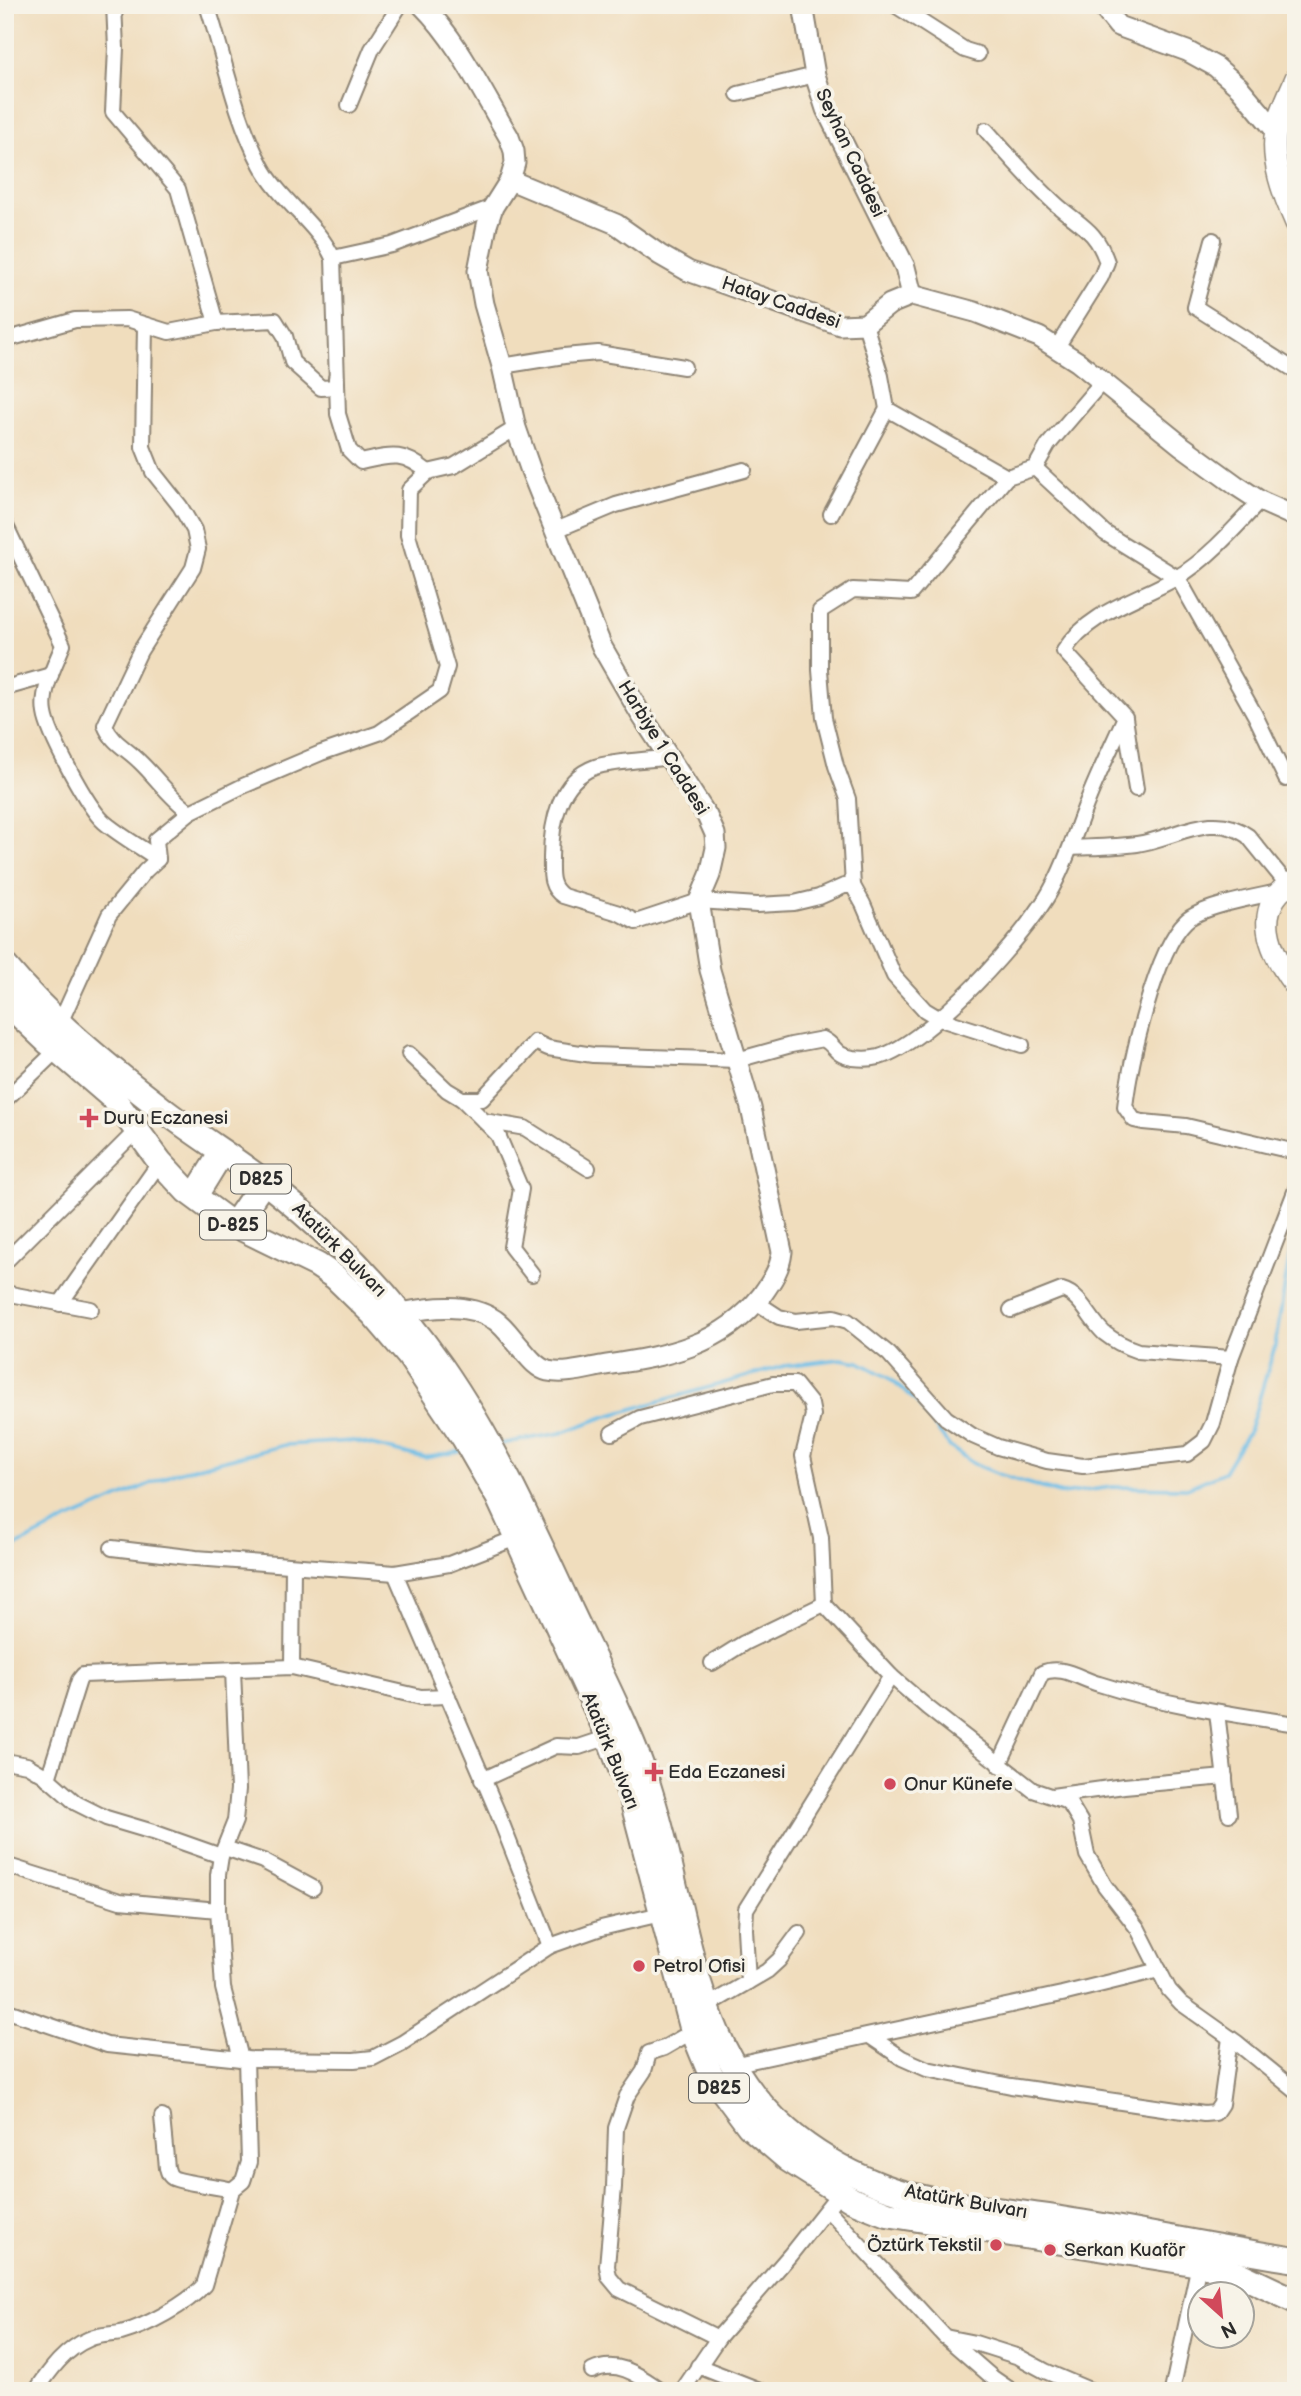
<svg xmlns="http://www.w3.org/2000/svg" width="1301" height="2396" font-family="'Balsamiq Sans',sans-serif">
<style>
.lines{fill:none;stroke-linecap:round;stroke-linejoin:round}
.stream{stroke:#6cbde7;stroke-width:3.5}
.minor-casing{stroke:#8e8474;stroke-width:18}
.tertiary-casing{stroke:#8e8474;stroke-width:23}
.secondary-casing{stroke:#8e8474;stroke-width:24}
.trunk-casing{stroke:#8e8474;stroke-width:28}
.minor{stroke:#fff;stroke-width:14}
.tertiary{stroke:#fff;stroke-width:19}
.secondary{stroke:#fff;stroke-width:21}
.trunk{stroke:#fff;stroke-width:24}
.poi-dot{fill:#d1495b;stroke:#f7f3e8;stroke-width:2.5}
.labels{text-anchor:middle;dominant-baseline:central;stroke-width:7;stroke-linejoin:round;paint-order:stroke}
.shield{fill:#f7f3e8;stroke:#686764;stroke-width:2}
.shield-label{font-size:18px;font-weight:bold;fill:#2b2b2b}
.street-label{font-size:19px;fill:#2b2b2b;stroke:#f7f3e8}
.poi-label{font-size:19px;fill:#2b2b2b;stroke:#f7f3e8;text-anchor:start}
</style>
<rect width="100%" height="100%" fill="#f7f3e8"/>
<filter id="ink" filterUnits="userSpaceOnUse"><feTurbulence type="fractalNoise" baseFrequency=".0143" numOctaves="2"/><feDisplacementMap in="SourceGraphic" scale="14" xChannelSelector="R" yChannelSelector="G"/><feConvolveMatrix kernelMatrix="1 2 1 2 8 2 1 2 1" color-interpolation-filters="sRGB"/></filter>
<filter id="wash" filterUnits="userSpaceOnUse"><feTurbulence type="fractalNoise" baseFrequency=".00686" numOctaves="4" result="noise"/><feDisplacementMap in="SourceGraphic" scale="28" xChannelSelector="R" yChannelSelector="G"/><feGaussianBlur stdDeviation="1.57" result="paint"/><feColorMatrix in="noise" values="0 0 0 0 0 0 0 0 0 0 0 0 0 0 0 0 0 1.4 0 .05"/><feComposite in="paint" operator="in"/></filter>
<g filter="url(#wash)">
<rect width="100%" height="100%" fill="#f0ddbd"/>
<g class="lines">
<g class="stream">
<path d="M500,1444L561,1433L604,1417L784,1366L841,1359L859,1362L887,1377L916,1401L950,1447L974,1464L1001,1475L1062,1494L1112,1487L1187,1488L1224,1472L1250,1429L1275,1346L1292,1241L1296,1233"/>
<path d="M5,1552L63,1522L177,1472L285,1445L354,1441L425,1458L462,1451"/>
</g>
</g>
</g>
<g filter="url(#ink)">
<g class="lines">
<defs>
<g id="minor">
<path d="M114,5L116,48L113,112L178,189L216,323"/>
<path d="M207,5C225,59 234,114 261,165C279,200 318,224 333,258L392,245L493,207"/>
<path d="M895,5L965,50L978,54"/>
<path d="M738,94L815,75"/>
<path d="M349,105L372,49L400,5"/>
<path d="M986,130C1009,156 1032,183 1058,206C1081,226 1096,230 1107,262L1101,277L1057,347"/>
<path d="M1213,240L1195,307L1296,371"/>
<path d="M333,258L338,414L349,450L361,462C392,455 402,451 428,472L454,466L516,428"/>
<path d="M145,325L143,447L153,472L180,506L194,530L198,549L193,568L140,651L105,725C112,743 126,748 139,761C157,778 170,798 190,812"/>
<path d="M5,340L75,320L127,319L169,332L216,323L275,320L285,336L292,362L321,388L336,387V378"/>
<path d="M502,366L564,356L598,353L684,367"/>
<path d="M887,409L1007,477"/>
<path d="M1035,468L1105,533L1178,578L1255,715L1286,779"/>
<path d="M831,514L887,409L881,376L865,324"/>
<path d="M5,524L63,645C55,665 41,691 45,713C48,734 88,808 104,822C119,835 142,848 158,859"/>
<path d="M556,530L616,505L744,470"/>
<path d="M5,688L51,675"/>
<path d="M1125,718L1136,789"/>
<path d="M670,757C651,760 612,761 595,767C559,780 551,823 551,858C551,873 549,887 563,896L619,913L636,922L699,901L757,905L794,903L819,897L844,886H853L863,904L894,976L925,1010L940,1019L1022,1045"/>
<path d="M1071,848C1093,847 1116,847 1137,844C1174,839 1213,809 1248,836L1287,884"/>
<path d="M853,886L848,799L836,766L824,718L820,670V611L853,590L911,593L1007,477L1035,468L1048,445L1102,382"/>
<path d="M1278,892C1256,897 1202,906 1186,921C1155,950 1130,1064 1125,1107L1134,1120L1143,1122L1186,1126L1296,1152"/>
<path d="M60,1023L109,915L145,871L158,859L156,840L190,812L243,786L321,753L379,733L440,691L447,667L408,535L409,490L428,472"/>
<path d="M409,1054L447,1090L462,1099H482L535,1042L548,1048L593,1055L737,1060L791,1045L823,1039C837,1046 833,1055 853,1058C862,1059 871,1059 879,1057C929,1043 1028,934 1052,888C1066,863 1074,836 1084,810C1096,778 1111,748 1125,717L1064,651C1088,612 1138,600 1176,578C1206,561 1236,527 1260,501"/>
<path d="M462,1099L498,1135L521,1189L511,1247L532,1274"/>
<path d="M5,1100L57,1050"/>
<path d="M484,1121L525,1128L588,1168"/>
<path d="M5,1262L138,1129"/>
<path d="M5,1293L91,1309"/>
<path d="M756,1302L779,1317L796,1321L834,1317L848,1321L889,1354L946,1418L973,1436L998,1447L1047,1461L1083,1466L1187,1454L1204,1441L1213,1423L1231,1358L1296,1189"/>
<path d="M60,1304L160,1162"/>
<path d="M1011,1310L1062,1290C1081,1295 1090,1320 1104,1333C1114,1341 1126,1347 1138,1351L1231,1358"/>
<path d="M612,1433L640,1418L773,1384H795L811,1404L813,1415L803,1456L821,1538L824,1604L891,1676L928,1708L1033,1790L1065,1801L1071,1806L1080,1821L1087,1855L1105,1886L1138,1929L1169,1990L1181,2003L1236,2042L1296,2091"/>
<path d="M112,1548L196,1558L395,1573L449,1564L516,1538"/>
<path d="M395,1573L497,1811L550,1946"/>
<path d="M712,1663L744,1643L824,1604"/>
<path d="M292,1667L293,1566"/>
<path d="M233,1670L238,1789L235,1821L221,1856L218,1875V1910L223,1988L241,2059"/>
<path d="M1217,1712L1229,1814"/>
<path d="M5,1761L27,1765L44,1775L76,1803L106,1818L153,1832L221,1856"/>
<path d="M999,1765L1042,1673C1061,1664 1080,1679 1099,1684C1161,1704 1231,1714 1296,1724"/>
<path d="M48,1779L79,1680L83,1675L292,1667L421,1697L448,1696"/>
<path d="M482,1780L556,1746L579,1747L609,1737"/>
<path d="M1052,1796L1124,1786L1225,1777"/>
<path d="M225,1848L263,1861L313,1888"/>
<path d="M5,1865L120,1901L218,1910"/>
<path d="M748,1982L745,1929L746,1909L891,1676"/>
<path d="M705,2007L767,1971L779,1960L799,1933"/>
<path d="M5,2010L107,2045L241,2059L354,2060L373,2058L402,2043L550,1946L601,1928L661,1914"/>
<path d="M693,2031L664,2048L649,2053L644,2071L627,2096L616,2128L614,2187L607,2266L609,2277L619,2289L718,2338"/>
<path d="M871,2037L902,2058L927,2069L1011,2086L1204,2114L1215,2113L1221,2104L1230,2038"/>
<path d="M732,2065L1062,1994L1159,1970"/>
<path d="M162,2117L167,2168C169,2173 168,2175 173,2178C183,2183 218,2186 232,2190"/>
<path d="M827,2209L945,2337L975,2343L1019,2357L1045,2371L1092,2391"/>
<path d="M947,2338L993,2378L1012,2391"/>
<path d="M698,2366L762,2391"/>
<path d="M592,2371C618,2358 641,2377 662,2391"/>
<path d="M36,2391C50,2370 65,2349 89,2339C100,2334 110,2335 121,2333C147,2326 187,2304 204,2285L232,2190L243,2181L249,2162L246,2059"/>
<path d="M682,2391L718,2338L790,2255L832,2202"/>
<path d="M1172,2391L1199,2264"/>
</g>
<g id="tertiary">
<path d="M803,5L815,75L826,109L905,267L912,295"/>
<path d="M1101,5L1118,26L1187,51L1216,67L1239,87L1276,131"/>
<path d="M510,180L616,224L660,255L688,271L840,325L865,324L890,304L912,295L975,312L1039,337L1078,362L1182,446L1237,486L1260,501L1296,517"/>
<path d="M401,1313C431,1307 468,1302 495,1320C505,1327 512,1338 520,1347C528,1356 536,1368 548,1371C566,1375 588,1368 606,1365C667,1356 722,1346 762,1295C772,1281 780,1269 782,1252L751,1108L710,970L699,901L710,875L716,848L715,834L707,816L640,713L602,647L531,471L516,428L502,366L484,304L478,271L487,225L493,207L510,180L515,163L514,151L509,137C482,92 459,42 422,5"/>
</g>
<g id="secondary">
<path d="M1296,78C1289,95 1280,112 1276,130C1270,161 1284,196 1296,223"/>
<path d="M1296,880C1248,906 1270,953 1296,987"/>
</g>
<g id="trunk">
<path d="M5,966C51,1021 109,1068 166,1112C203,1140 243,1164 279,1193C340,1242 396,1302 441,1366C494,1442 532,1527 571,1611C596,1664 624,1718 644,1773C702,1941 680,2103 877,2184C928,2205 1005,2210 1061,2219C1140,2231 1217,2248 1296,2260"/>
<path d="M5,1001L49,1043L114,1099L160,1162L187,1191L229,1222L317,1265L335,1277L373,1314L409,1356L464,1438L498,1497L609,1737L632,1799L693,2031L711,2075L749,2126L789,2160L852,2200L887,2214L1199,2264L1241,2275L1296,2301"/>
<path d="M195,1196L222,1152"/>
<path d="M234,1225L264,1181"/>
</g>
</defs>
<use href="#minor" class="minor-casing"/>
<use href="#tertiary" class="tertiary-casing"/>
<use href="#secondary" class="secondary-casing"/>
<use href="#trunk" class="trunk-casing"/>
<use href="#minor" class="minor"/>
<use href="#tertiary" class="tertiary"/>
<use href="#secondary" class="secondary"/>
<use href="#trunk" class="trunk"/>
</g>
</g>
<g class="poi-dot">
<path d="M85.5 1107.5h7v7h7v7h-7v7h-7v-7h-7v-7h7z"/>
<path d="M650.5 1761.5h7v7h7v7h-7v7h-7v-7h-7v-7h7z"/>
<circle cx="890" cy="1784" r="7"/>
<circle cx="639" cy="1966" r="7"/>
<circle cx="996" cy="2245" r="7"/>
<circle cx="1050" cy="2250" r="7"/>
</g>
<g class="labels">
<g class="shield">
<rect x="231" y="1164.5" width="60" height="29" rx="5"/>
<rect x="200" y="1210.5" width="66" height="29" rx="5"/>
<rect x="689" y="2073.5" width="60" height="29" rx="5"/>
</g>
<g class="shield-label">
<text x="261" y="1179">D825</text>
<text x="233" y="1225">D-825</text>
<text x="719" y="2088">D825</text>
</g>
<g class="street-label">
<text transform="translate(850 153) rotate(65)">Seyhan Caddesi</text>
<text transform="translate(781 303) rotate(19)">Hatay Caddesi</text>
<text transform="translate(663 748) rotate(58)">Harbiye 1 Caddesi</text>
<text transform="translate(339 1250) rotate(45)">Atatürk Bulvarı</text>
<text transform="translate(610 1751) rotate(68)">Atatürk Bulvarı</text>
<text transform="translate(966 2202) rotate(10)">Atatürk Bulvarı</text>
</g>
<g class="poi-label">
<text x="103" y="1118">Duru Eczanesi</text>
<text x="668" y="1772">Eda Eczanesi</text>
<text x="904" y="1784">Onur Künefe</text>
<text x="653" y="1966">Petrol Ofisi</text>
<text x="982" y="2245" text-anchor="end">Öztürk Tekstil</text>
<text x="1064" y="2250">Serkan Kuaför</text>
</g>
</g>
<rect width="1301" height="2396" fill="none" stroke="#f7f3e8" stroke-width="28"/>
<g transform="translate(1221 2315) rotate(153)"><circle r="33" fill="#f7f3e8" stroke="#a5a39c" stroke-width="2"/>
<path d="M0-5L12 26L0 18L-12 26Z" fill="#d1495b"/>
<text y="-10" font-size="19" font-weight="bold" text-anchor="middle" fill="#2b2b2b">N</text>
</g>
</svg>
